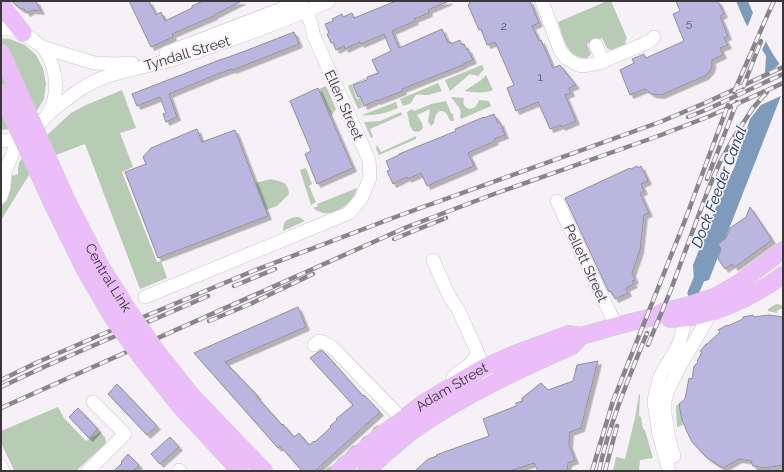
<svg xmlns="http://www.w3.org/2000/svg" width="784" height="472" font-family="Raleway,sans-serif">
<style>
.green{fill:#b8cbb5}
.water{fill:#7f9bbc}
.pier{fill:#f6f1f7}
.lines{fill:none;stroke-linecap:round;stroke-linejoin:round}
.canal{stroke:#7f9bbc;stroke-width:11}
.building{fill:#bbb6df;stroke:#919097;filter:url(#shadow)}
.minor-casing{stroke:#c8c3c9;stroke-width:14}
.major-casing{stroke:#cfcfcf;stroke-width:18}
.minor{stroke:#fff;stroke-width:13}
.major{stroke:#ecbef9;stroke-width:17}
.rail-casing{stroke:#89868a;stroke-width:4.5}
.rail{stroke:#f6f1f7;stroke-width:3;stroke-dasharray:9;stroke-linecap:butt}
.major-bridge-casing{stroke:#cfcfcf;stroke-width:18;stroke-linecap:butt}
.major-bridge{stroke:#ecbef9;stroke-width:17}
.labels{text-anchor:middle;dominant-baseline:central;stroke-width:3.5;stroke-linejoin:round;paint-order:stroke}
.number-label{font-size:12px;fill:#5a5762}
.street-label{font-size:14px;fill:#393739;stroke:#f6f1f7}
.water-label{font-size:15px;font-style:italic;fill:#002952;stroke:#f6f1f7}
</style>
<defs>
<filter id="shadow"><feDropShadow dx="3.5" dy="3.5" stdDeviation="0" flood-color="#0004"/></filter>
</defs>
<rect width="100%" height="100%" fill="#f6f1f7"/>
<g class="green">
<path d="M607,1H611L627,38L625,42L626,44L611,50L607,48L602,38L587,44L591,54L587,58C567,59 563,37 558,22Z"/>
<path d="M1,38L10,39L25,45L36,55L43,68L46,84L44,99L36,112L11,129L1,130Z"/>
<path d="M482,65L484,69L478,76L470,74L450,91L445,80Z"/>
<path d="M486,75L493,90C484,94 474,92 464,91L480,81Z"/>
<path d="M365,78L366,79L352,85L357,99L360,98L363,107L358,109L348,86Z"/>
<path d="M438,83L442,91C437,92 433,94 428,95C419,96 417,90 411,103L403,106L400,99Z"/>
<path d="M326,86L336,109L331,116L319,89Z"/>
<path d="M122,90L136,128L120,133L133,167L122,172L157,262L161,261L167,278L140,289L85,144L56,155L58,162L29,175L1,220V207L6,200L10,190L12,176L18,174C18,168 18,163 22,158L71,113L86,105Z"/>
<path d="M451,97L464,98C462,103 465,111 473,108C476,107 478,103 479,100L489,101L491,106L461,119L460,117C463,108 455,104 451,97Z"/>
<path d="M446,101L451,113L453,114L454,121H451L449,119C447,114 446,111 440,111C435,114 435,118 434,123L431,126L428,122L430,109L417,115L422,123L423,128C421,131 417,133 413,131L410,126L407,112L412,109L414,111L431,104Z"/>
<path d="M396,102L398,108C386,113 375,116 362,115Z"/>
<path d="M401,112L402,115L370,129L373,137L371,138L364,122L380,121Z"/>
<path d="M416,136V139L379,155L376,148L377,145L381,152Z"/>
<path d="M306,168L312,184L309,186L316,202L311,205L300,170Z"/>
<path d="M271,179C281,182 288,181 289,194L277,206L266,210L255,183Z"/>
<path d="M357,188C354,201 341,212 328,213C323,214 317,211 313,208L318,206L317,204Z"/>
<path d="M296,217H299L305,221L283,231C283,221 286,219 296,217Z"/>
<path d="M776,304L783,305V309H780L777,311V313L768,311V309Z"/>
<path d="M639,394L640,395L639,416L641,417L643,429L645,430L653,458L640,460L639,471H613L616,457L625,459L635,418Z"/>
<path d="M679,404L681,414L683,425L677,427L676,406Z"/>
<path d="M58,407L64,418L86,441L100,432L105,437L106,443L76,471H13L14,470L1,443V431Z"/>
<path d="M378,425L380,426L332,471H325L327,468L334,465L338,459L344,455L352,446L359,444L363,437L370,434L374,427Z"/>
</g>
<g class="water">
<path d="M736,1H748C757,22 765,44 779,63V64L774,69L765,73L766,56L745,22Z"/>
<path d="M781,96L709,280L698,283L694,282L693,265L720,197L735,166L750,119L761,105Z"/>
</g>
<path class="pier" d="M754,10L767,39L761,52L747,28Z"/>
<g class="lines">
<path class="canal" d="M693,293L703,270"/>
</g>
<g class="building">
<path d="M11,1H36L41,11L32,10L27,13L24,9H21Z"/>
<path d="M129,1H149L156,15L161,12L165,21L192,8V6L203,1H242L214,15V16L172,34L173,37L151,47Z"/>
<path d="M396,1H449L428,10L429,13L414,19L415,21L392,31L399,48L442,29L448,43L451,42V44L460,40L462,45L464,44L467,50L468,49L473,60L463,64V65L402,89L403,91L377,101V100L364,106L360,96L358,97L353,85L367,80V77L378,73L372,60L391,51L384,34L361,44L360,42L345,49L344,46L336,50L333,42L331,43L327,34L329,33L325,24L333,21L332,19L342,14L343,17L352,13L354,18Z"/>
<path d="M469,1H530L539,23L532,26L539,41L541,40L553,68L560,65L576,85L569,88L571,93L565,95L576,121L562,127L561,125L550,129L538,102L516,111L507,88L514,85L495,42L487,45L481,29L479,30L468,5L470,4Z"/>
<path d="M676,1H718L724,14L720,16L728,36L724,38L728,45L720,48L723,55L712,60V66L710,71L705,76L661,95L652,94L645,89L630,95L620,70L634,63L632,59L644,54L646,58L684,41L673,14L680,11Z"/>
<path d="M294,32L299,44L233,70L232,69L218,74L169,94L177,117L166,122L163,114L166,113L160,97L137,106L132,94L222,59H223L245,51Z"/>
<path d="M318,88L353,168L317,184L305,154L311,151L290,101Z"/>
<path d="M494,114L498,123L500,122L505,135L494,139L495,141L468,153L474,166L427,186L421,173L408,179L407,177L393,184L387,171L390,170L386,161L399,155V154L456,131L455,129L484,117V118Z"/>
<path d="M197,129L202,142L235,130L268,216L158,258L125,172L146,164L143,157L151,148Z"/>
<path d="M637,166L638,168L641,166L648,181L641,184L644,191L640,193L649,213L644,215L640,250L632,273L635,280L632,281L634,284L626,288L628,293L615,299L611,291L609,292L606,286L565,198L630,168L631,169Z"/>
<path d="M750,207L772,240L735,267L732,264L725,269L718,259L721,249L718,244L726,238L730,228L746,217Z"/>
<path d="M298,307L306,327L225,362L258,396L257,397L282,425L283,424L294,437L299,433L309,445L314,441L315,442L331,427L330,426L337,420L336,419L353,405L310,358L321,350L324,352L363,396L364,395L380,412L315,471H302L280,446L278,448L194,353Z"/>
<path d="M753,315L754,317L769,315L783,317V465L765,468L753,466L751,461L739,459L723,468L706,457L692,442L689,436L682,420L679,404L685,399L689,378L692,379L694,366L698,362L697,361L702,352L700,351L706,344H707L720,332L718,330L727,325L728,326L743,319V317Z"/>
<path d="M598,361L581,428L570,432L569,445L575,460L568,463L567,471H538L534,463L510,471H415L428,459L437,456L436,455L489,436L483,419L516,406V403L522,401V398L541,383L548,390L573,381L577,365Z"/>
<path d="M117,384L157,426L147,435L108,394Z"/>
<path d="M78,408L98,429L89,438L69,417Z"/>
<path d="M170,437L179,447L160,464L151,454Z"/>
<path d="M128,454L139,465L133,471H114L122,463L121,462Z"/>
</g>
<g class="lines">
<defs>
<g id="minor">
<path d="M542,1L560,50L566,58L578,65L584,66L599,63L644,44L651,40L654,37"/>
<path d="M1,29C12,27 23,33 32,39C35,42 39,44 42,47C47,52 51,61 53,68C64,105 39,138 1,141"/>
<path d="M596,45L603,62"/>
<path d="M42,47L94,63L116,64L132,63"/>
<path d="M166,53L302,1"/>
<path d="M49,113C66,100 84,84 105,77C130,68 157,65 181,57C231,40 281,23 329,1"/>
<path d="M1,197L4,187L5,172L19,138"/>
<path d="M557,201L616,326"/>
<path d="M433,260L450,298L458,309L475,347L487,376"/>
<path d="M145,297L349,213L361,199L370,178L369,160L313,34C313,22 306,11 299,1"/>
<path d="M314,345L319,341L323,342L332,347L403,420"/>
<path d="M453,377L469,365L478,354"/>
<path d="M674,456L669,440L665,414V401L668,390L679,368L712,311"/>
<path d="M1,466L3,471"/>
<path d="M179,470L180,471"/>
<path d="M88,471L125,434L93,402"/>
<path d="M669,471L659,435L654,402L656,391L660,376L678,346L680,340L683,329L685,309"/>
</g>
<g id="major">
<path d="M1,5L23,33"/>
<path d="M670,319C708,319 753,297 783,275"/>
<path d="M192,396L264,471"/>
<path d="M180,406L240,471"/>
<path id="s1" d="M339,471L378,438L425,402L483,368L517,353L569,334L581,336L616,326L656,316L663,312L686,306L714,297L739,283L783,250"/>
<path d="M366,471C383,456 399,440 418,427C464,395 520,369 572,346L581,336"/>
</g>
</defs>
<use href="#minor" class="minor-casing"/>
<use href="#major" class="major-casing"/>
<use href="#minor" class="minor"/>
<use href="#major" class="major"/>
<defs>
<g id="rail">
<path d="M743,87L761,41"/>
<path d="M734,92L767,16L774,1"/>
<path d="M688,117L708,109L783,74"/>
<path d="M707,179L737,102"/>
<path d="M394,239L446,218"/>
<path d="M234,286L275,269"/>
<path d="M209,321L250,304L313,274"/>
<path d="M648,345L670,292L708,190L720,162L734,137L753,108L767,92"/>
<path d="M1,380L38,362L98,336L253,271L398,216L660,122L705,103L783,67"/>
<path d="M1,387L46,366L208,296"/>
<path d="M1,408L407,227L494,194L661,135L710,116L783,83"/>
<path d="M592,471L613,401L684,223L728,105"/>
<path d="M599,471C609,424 629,378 647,333"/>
<path d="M605,471L617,426"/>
</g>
</defs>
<use href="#rail" class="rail-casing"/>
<use href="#rail" class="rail"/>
<defs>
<g id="major-bridge">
<path id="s2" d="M1,52L66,199L100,265L128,310L157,352L192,396"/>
<path d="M1,92L53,205L86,272L113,318L144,361L180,406"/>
</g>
</defs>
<use href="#major-bridge" class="major-bridge-casing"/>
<use href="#major-bridge" class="major-bridge"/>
</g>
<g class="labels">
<g class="number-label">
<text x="689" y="23">5</text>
<text x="504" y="26">2</text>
<text x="540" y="77">1</text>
</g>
<g class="street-label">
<text transform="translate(187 53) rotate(-17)">Tyndall Street</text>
<text transform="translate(344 105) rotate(66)">Ellen Street</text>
<text transform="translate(586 263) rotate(65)">Pellett Street</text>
<text stroke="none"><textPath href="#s2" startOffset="250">Central Link</textPath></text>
<text stroke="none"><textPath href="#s1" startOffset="141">Adam Street</textPath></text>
</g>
<g class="water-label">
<text transform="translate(719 187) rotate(-69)">Dock Feeder Canal</text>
</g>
</g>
<rect width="784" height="472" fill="none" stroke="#393739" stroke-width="4"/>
</svg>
